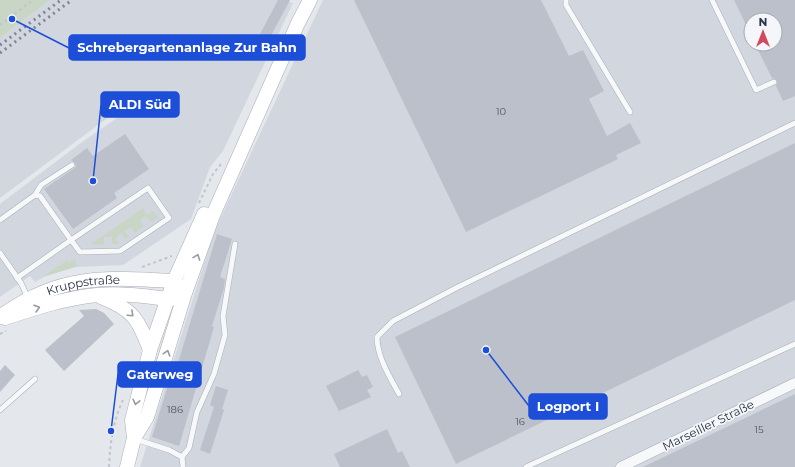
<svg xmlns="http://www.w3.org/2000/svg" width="795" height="467" font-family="Montserrat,sans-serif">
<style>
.built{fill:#d2d6de;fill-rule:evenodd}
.green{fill:#c9d6c5}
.building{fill:#bbc0ca}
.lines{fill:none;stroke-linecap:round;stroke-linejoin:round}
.lane-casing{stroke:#a9aeb7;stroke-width:6}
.street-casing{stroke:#a9aeb7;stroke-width:11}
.secondary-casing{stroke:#a9aeb7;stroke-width:15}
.path{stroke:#c2c5cb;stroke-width:2;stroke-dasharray:3 3;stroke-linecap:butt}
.lane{stroke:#f7f8fa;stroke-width:5}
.street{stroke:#f7f8fa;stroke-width:10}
.secondary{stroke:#fff;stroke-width:14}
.rail{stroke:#7d8696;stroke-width:3;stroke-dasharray:2 4;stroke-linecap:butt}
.oneway{stroke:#959aa2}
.labels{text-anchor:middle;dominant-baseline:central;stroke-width:3.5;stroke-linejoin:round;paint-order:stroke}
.number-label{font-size:10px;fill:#4f5766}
.street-label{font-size:12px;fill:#2b3445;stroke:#f4f6f9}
.leader{fill:none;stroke:#1d4ed8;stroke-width:1.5}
.callout-dot{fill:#1d4ed8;stroke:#f4f6f9;stroke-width:1.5}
.callout{fill:#1d4ed8;stroke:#1d4ed8;stroke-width:1.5}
.callout-label{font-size:13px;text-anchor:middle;font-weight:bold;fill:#fff}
</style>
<rect width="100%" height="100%" fill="#e4e7ec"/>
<g class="built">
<path d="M50,0H290L289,2L293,3L223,151L210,167L191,219L123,265L76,267L46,276L35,282L30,276L0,297V204L78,145L117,118L114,113L0,198V38Z"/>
<path d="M323,0H795V467H140L214,232ZM751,20H775V44H751Z"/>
</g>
<g class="green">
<path d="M0,0H50L0,38Z"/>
<path d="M143,208L147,215L153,211L158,217L151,222L146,216L140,220L144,226L135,233L131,227L124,231L129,237L125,239L121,233L115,238L119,244H112V237H104V245L91,244Z"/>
<path d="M75,259L77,266L43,277L67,260L69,263Z"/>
</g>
<g class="building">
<path d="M278,0H290L259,58L250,53Z"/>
<path d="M354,0H541L569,56L583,50L604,91L589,99L607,136L630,123L641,143L616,155L618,159L466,232Z"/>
<path d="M734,0H795V96L783,101L776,86L777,80L772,78L755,44H775V20H751V35Z"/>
<path d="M125,134L149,169L114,193L117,198L73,229L44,189L76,167L75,163L71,160L87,148L93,156Z"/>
<path d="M795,143V300L456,464L395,337Z"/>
<path d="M217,234L232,239L220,277L225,279L224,288L212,326L214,327L179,446L152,437L172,372L175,373Z"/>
<path d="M96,309L104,313L114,324L64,371L45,350L84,316L79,310Z"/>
<path d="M5,365L15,375L0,392V371Z"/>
<path d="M358,370L362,377L367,375L373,387L367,390L371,397L339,411L326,386Z"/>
<path d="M216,386L228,390L222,409L224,410L210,454L200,450L214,407L210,405Z"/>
<path d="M795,394V467H643Z"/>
<path d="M387,429L398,453L402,451L410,467H340L334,454Z"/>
</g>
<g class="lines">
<defs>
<g id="lane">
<path d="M566,0V5L630,112"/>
<path d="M712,0L756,90L774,82"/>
<path d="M35,195L41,185L72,165"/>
<path d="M0,220L35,195L40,196L71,240L148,188L169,218L120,251L80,252L71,240L17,278"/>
<path d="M0,253L21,283L28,298"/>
<path d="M399,394C390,377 377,357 377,337L393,321L458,287L795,123"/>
<path d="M0,410L35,379"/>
<path d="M135,439L169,450L182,457L183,467"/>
<path d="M182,457L189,448L197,412L214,374L225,335L223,316L235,244"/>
<path d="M526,467L795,344"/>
</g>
<path id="street" d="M621,467L795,383"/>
<g id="secondary">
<path d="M101,297C134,310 138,319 150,350"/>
<path id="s1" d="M0,317C58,274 106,277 174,281L179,287"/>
<path d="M5,318C35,308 66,298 97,295C121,293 144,296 168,299L175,298"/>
<path d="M134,438L132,420L150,350L174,281L204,214"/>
<path d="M127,467L134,438L147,417L184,296L213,215L298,23L310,0"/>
</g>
</defs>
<use href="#lane" class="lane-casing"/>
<use href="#street" class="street-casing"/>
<use href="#secondary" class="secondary-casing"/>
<g class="path">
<path d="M0,25L33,0"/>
<path d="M199,203L213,174L221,164"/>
<path d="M142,267L172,256"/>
<path d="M0,334L6,331"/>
<path d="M109,467C110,444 113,421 123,400"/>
</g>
<use href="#lane" class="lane"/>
<use href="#street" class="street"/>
<use href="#secondary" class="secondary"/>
<g class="rail">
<path d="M0,45L61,0"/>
<path d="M0,53L72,0"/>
</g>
</g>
<defs><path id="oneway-chevron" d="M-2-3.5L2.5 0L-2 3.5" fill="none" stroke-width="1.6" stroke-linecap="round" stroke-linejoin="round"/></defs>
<g class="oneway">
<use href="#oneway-chevron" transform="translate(197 257) rotate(-70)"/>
<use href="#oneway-chevron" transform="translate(37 308) rotate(-16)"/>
<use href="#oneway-chevron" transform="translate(131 314) rotate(43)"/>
<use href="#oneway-chevron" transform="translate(167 353) rotate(-73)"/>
<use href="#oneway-chevron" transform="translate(136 402) rotate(104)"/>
</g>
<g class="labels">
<g class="number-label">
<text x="501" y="111">10</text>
<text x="175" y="409">186</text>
<text x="520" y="421">16</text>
<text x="759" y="429">15</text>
</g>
<g class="street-label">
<text stroke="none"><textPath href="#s1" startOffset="91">Kruppstraße</textPath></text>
<text transform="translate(708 425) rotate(-26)">Marseiller Straße</text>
</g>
</g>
<path class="leader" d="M12 19L69 48M93 181L101 105M111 431L118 374M486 350L529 406"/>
<g class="callout-dot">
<circle cx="12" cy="19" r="4"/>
<circle cx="93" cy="181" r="4"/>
<circle cx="111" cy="431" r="4"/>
<circle cx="486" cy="350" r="4"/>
</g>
<g class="callout">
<rect x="69" y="35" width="236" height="25" rx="4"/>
<rect x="101" y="92" width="78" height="25" rx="4"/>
<rect x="118" y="362" width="83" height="25" rx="4"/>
<rect x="529" y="394" width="78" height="25" rx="4"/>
</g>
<g class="callout-label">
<text x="187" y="52">Schrebergartenanlage Zur Bahn</text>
<text x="140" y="109">ALDI Süd</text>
<text x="160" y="379">Gaterweg</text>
<text x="568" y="411">Logport I</text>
</g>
<g transform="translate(763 32)"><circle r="19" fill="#f4f6f9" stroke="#a4a8b1"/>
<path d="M0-3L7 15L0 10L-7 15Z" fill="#d1495b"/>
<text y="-6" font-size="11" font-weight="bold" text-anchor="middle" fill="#2b3445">N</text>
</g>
</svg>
